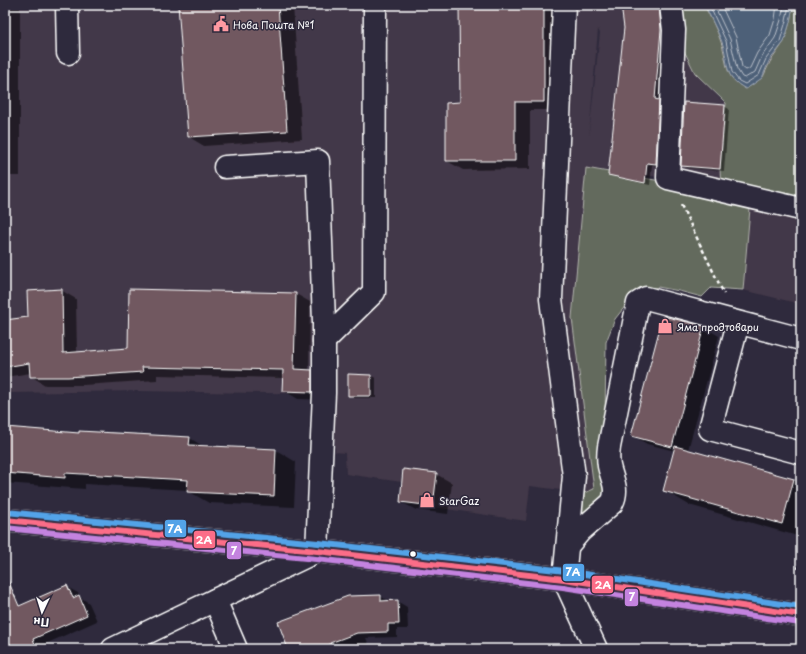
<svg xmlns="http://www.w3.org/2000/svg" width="806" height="654" font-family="'Playpen Sans',sans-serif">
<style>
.built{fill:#433848;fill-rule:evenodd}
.green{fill:#646a5d;stroke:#b2b4ae}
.water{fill:#4e6078;stroke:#95a0ae}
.shadow{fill:#0007}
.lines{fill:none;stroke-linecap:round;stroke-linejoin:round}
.shore{stroke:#b8bfc9;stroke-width:1}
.building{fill:#715961;stroke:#fff}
.minor-casing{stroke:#fff;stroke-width:25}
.path{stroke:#fff;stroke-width:2.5;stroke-dasharray:4 3;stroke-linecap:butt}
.minor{stroke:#2f2a3d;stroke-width:22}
.bus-1-casing{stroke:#2f2a3d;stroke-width:9}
.bus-2-casing{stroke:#2f2a3d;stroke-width:9}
.bus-3-casing{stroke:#2f2a3d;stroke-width:9}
.bus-1{stroke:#fb6d88;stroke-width:6}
.bus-2{stroke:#c483df;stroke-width:6}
.bus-3{stroke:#53a3e8;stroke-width:6}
.bus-dot{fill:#fff;stroke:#2f2a3d;stroke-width:1.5}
.labels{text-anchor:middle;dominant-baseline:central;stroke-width:3;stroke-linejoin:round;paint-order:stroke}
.poi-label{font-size:10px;fill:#fff;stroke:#2f2a3d;text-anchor:start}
.line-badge{stroke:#2f2a3d;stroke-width:1.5}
.badge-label{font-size:11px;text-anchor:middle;font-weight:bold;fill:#fff}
</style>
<rect width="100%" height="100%" fill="#2f2a3d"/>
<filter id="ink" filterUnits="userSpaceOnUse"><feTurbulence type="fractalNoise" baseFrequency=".025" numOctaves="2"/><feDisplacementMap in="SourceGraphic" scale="8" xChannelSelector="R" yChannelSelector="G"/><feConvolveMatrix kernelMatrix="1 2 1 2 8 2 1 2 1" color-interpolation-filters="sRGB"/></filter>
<g filter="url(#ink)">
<g class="built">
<path d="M5,5H675L674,30L695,73L723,102L736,84L728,73L721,42L704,5H793L790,22L784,42L770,62L763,77L746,89L736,84L725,105L720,169L721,190L668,178L586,168L572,318L594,490L584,493L530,486L526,521L400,502L402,482L346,474L345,453L335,452L334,394L138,391L5,393ZM598,29L600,33L589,135V134Z"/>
<path d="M751,197L801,209V304L743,290Z"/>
</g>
<path class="green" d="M675,5H704C710,17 717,29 721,42C729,64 722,76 746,89L763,77L770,62L784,42L790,22L793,5H801V209L751,197L743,290L711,288L702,297L679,291L658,287L639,293L626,305L615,319L606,342L605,421L607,496L581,523L584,493L594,489L572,318L586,168L741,195L721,190L720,169L726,103L695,73L674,30Z"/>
<path class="water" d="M705,5H793L790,22L784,42L769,61L762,78L746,89C722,76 730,64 722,42C717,29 710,17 705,5Z"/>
<g class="shadow">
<rect x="5" y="5" width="15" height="171"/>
<path d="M179,5H293L302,139L204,146L189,137Z"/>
<path d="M460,5H559L560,110H530V169L463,170L447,161L461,103Z"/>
<path d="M622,5H663L666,34L660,101L663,103L661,166L652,165L650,185L615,177L610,174L625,28Z"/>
<path d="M724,106L729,109L724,171L687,168L682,165Z"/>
<path d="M61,290L76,299L77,353L129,349L296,294L310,302L309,371L326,379V400L298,399L283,390V378L157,375V380L84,385H45L31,376V373L5,377V321L29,318Z"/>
<path d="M664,317L704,327L719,336L688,450L794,480L801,484V537L689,505L664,490L675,451L647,444L632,435Z"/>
<path d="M371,376L376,378V398H354L349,395Z"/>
<path d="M5,428L80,434L190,438L204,447L276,450L296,462L294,507L209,503L188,491V490L85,484V489L5,483Z"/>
<path d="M436,474L452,483L448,514L416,510L401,502Z"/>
<path d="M67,587L78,593L80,597L89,603L97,621L43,645V647L37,649H5V616Z"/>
<path d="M380,596L390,602L397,601L407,607L408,629H397V637L366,638L371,649H289Z"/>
<path d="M550,643L560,649H538Z"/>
</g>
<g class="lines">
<g class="shore">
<path d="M709,5L726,41L732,72L739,81L745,84L759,75L766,59L780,41L786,21L789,5"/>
<path d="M714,5L730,39L737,69L742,77L745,78L755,72L762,56L775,38L781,20L784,5"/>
<path d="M721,5L736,37L742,67L746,70L750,68L757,53L770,35L775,19L777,5"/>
</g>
</g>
<g class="building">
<path d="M178,5H278L287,131L188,137Z"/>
<path d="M459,5H544V102H515V161H446V103L460,102Z"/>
<path d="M621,5H659L661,30L655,99L659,100L656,164L647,163L645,183L608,175L624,28Z"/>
<path d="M684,102L725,105L720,169L681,166Z"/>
<path d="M62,289L63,353L128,348L129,289L296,293L294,369L312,370V392L282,391L283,370L142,367L143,372L68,377H30L29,363L5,367V320L28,317L27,291Z"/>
<path d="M663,316L704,326L672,447L631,436Z"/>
<path d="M348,374L371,375V396H348Z"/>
<path d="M5,427L79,433V431L190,437L189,445L276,449L274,496L187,492L188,480L65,473V478L5,473Z"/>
<path d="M675,446L794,479L782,524L663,491Z"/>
<path d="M403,469L437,473L433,506L400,502Z"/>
<path d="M5,573L19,606L67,585L73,598L79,595L87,615L33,639L35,644L23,649H5Z"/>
<path d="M381,595V601L398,600L399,624H388V632L357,633L330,643L332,649H288L278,622L348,596Z"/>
</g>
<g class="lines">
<defs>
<g id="minor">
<path d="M67,5L68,53"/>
<path d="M564,5L551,299L574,476L564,579L596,649"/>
<path d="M671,5L674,30L668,178L801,209"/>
<path d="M738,323L710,429L801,453"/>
<path d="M324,341L374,292L375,5"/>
<path d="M5,520L317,551L564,579L801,615"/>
<path d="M568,545L580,531L612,503C619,489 612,480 609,466C608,460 608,454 609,447L638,303L646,298L801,339"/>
<path d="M215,600L236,649"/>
<path d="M113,649L317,551L324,393V322L318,161L225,167"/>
</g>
</defs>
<use href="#minor" class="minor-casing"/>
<g class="path">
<path d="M681,205L724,294"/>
<path d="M798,569L801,556"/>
</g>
<use href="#minor" class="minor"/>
<defs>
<path id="bus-1" d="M5,520L317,551L564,579L801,615"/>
<path id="bus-2" d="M5,528L316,559L563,587L800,623"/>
<path id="bus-3" d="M6,512L318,543L565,571L801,607"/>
</defs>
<use href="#bus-1" class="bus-1-casing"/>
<use href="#bus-2" class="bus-2-casing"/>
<use href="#bus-3" class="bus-3-casing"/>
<use href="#bus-1" class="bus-1"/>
<use href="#bus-2" class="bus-2"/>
<use href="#bus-3" class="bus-3"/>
</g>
</g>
<defs>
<symbol id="civic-bare" viewBox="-9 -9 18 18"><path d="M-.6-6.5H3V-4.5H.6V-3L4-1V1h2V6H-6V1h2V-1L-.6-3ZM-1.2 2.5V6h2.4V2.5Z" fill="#ff9aa2" stroke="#2f2a3d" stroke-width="2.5" paint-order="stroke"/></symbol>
<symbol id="shop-bare" viewBox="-9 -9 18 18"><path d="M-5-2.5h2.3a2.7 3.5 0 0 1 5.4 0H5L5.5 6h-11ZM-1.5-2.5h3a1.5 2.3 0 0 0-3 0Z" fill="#ff9aa2" stroke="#2f2a3d" stroke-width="2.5" paint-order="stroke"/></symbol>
</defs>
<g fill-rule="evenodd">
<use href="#civic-bare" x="210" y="13" width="22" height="22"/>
<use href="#shop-bare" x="654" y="315" width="22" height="22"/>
<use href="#shop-bare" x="416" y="489" width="22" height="22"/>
</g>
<circle class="bus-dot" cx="413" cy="554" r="3.5"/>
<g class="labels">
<g class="poi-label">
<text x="233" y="24">Нова Пошта №1</text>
<text x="677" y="326">Яма продтовари</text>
<text x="439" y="500">StarGaz</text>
</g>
</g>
<g class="line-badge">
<rect x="164" y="519" width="23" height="19" rx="4" fill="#53a3e8"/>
<rect x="193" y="530" width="23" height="19" rx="4" fill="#fb6d88"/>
<rect x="226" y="541" width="16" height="19" rx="4" fill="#c483df"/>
<rect x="562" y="563" width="23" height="19" rx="4" fill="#53a3e8"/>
<rect x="591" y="575" width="23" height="19" rx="4" fill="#fb6d88"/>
<rect x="624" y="588" width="15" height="19" rx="4" fill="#c483df"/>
</g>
<g class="badge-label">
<text x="175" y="533">7А</text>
<text x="204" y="544">2А</text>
<text x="234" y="555">7</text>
<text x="573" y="576">7А</text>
<text x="603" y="589">2А</text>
<text x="632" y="601">7</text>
</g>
<rect width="806" height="654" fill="none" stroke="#2f2a3d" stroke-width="20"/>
<rect x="10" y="10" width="786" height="634" fill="none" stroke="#fff" stroke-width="1.5" filter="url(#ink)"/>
<g transform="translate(42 612) rotate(184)" stroke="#2f2a3d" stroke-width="3" paint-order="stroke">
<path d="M0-3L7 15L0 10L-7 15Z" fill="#ffffff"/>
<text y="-6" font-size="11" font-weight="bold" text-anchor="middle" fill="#ffffff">Пн</text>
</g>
</svg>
